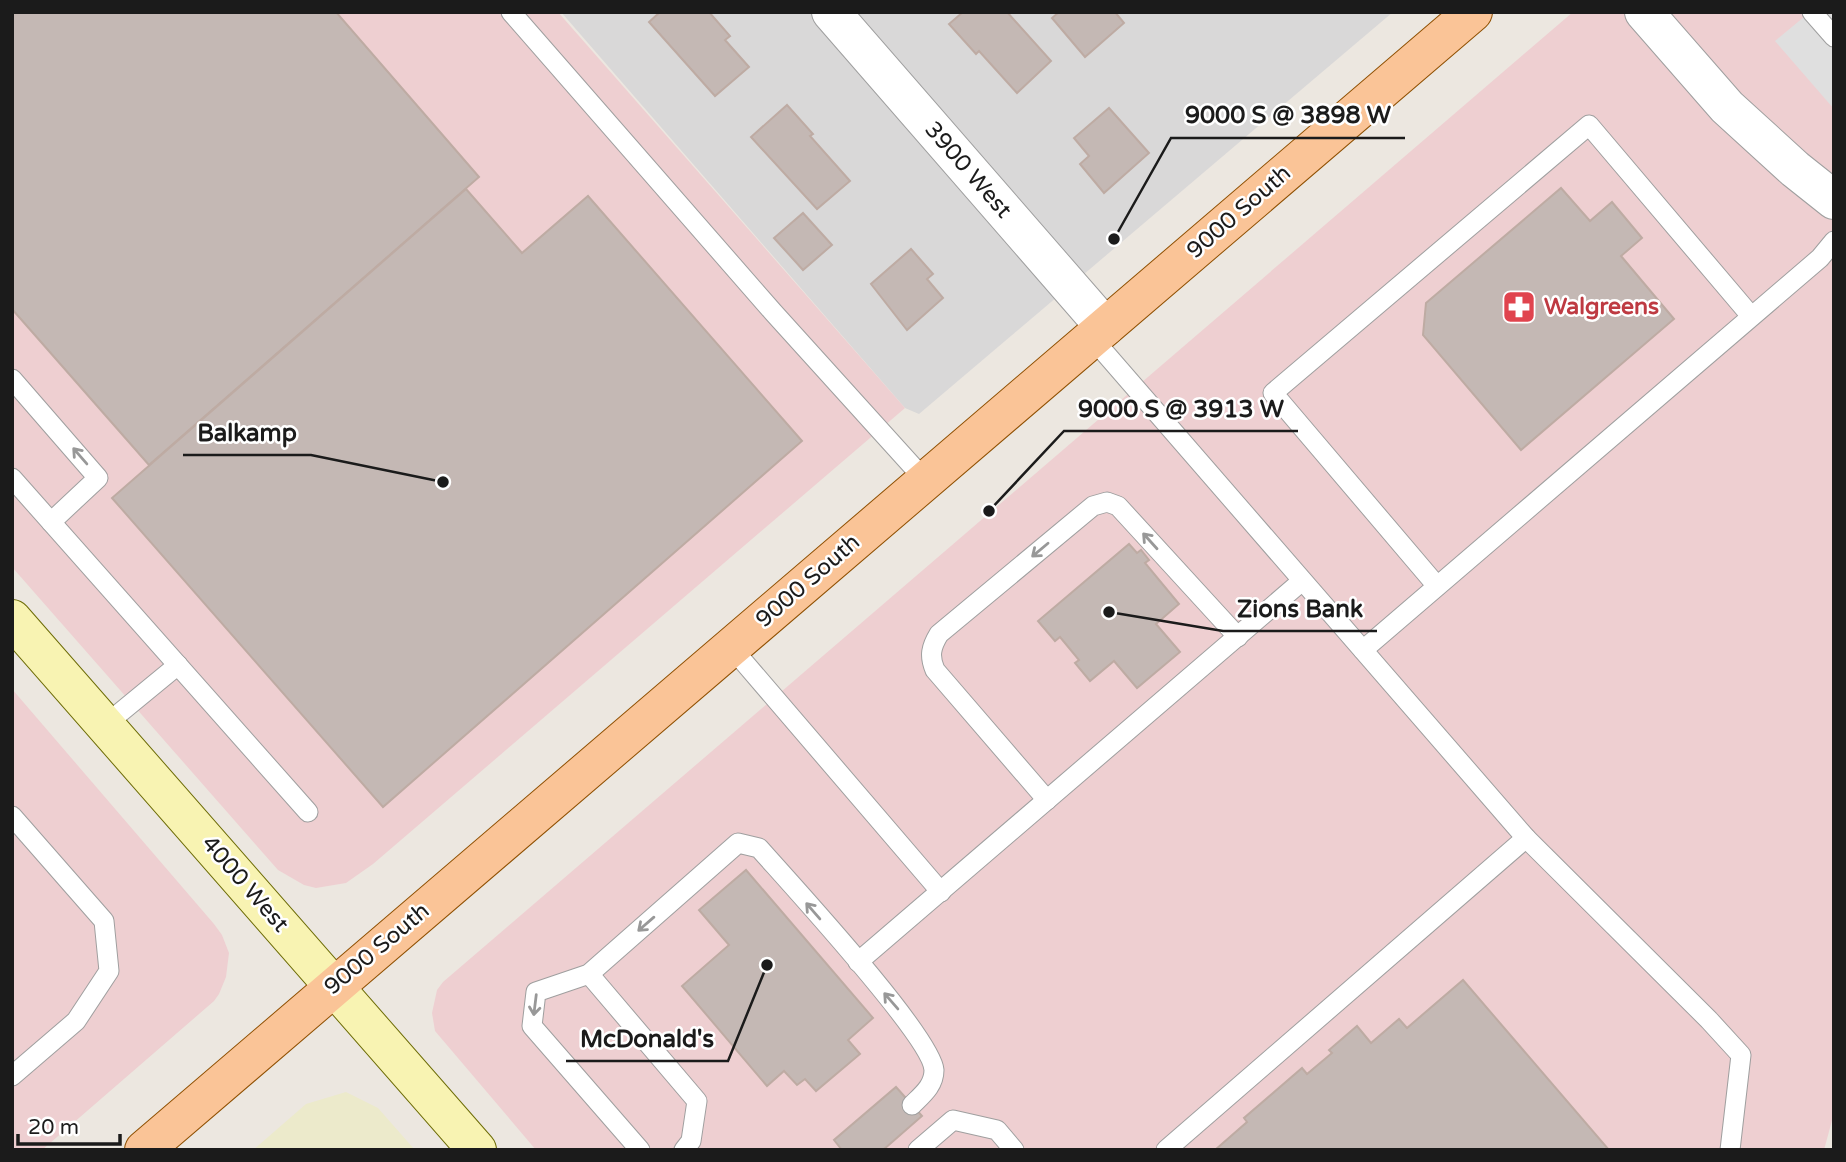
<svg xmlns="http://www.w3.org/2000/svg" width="1846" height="1162" font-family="'Varela Round',sans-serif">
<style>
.residential{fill:#d9d8d8}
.commercial{fill:#eecfd1}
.farmland{fill:#eceacb}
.parking{fill:#dfdfdf}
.building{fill:#c4b8b4;stroke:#beaba3;stroke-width:2}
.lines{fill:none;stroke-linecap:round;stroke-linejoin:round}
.lane-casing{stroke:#9f9f9f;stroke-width:21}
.street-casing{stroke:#9f9f9f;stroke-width:40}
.secondary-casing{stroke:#6d6c06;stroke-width:40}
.primary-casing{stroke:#8f5002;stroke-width:40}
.lane{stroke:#fff;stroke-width:19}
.street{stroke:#fff;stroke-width:38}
.secondary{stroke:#f8f3b2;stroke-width:38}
.primary{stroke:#fac497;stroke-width:38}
.oneway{stroke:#989898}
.labels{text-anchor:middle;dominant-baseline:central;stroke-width:5;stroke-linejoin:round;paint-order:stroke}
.street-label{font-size:23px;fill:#1b1b1b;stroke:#fff}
.health-label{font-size:23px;font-weight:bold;fill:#be3a42;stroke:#fff;text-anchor:start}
.leader{fill:none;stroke:#1b1b1b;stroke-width:2.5}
.callout-dot{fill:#1b1b1b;stroke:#fff;stroke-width:2.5}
.callout-label{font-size:24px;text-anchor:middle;font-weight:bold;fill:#1b1b1b;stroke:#fff;stroke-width:5;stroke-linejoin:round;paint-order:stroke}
</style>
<rect width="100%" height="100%" fill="#ece7e0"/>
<path class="residential" d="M561,12H1393L919,414L905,408Z"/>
<g class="commercial">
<path d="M12,12H558L905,408L373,864L346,883L316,888L304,885L278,870L12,567Z"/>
<path d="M1573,12H1834V1113L1824,1150H536L435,1031L432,1013L437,990L443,982Z"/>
<path d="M12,689L214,924L222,935L229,953L226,977L219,994L214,1001L42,1150H12Z"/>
</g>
<path class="farmland" d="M346,1092L378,1108L415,1150H253L306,1104Z"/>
<path class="parking" d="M1810,12H1834V109L1775,41Z"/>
<g class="building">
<path d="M12,12H336L479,177L149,465L12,309Z"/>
<path d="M660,12H709L730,36L725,40L749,67L715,96L649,22Z"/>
<path d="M963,12H1007L1051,61L1017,93L979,51L976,54L949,24Z"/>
<path d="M1059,12H1115L1124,23L1085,57L1052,18Z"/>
<path d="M787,105L813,134L810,136L850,181L817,209L751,137Z"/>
<path d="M1109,108L1149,153L1104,193L1080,164L1089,156L1074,138Z"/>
<path d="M1561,188L1590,221L1612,202L1642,238L1621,256L1674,319L1521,450L1423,335L1426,303Z"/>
<path d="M466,189L522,253L588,196L802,441L383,807L112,498Z"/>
<path d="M803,213L832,245L803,270L774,238Z"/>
<path d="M911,249L933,274L927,279L943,298L907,330L871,284Z"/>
<path d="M1129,544L1137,553L1141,550L1149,560L1145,563L1179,604L1156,624L1180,652L1137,688L1114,661L1090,681L1075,663L1079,660L1060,637L1055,641L1038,621Z"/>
<path d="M746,870L873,1018L848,1040L860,1054L816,1091L805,1079L797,1085L784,1071L767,1086L682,986L729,945L699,910Z"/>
<path d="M1463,980L1609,1150H1215L1247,1122L1244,1118L1302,1068L1307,1074L1332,1053L1329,1050L1357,1026L1371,1043L1399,1019L1407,1028Z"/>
<path d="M896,1087L922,1116L883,1150H842L834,1140Z"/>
</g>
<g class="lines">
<defs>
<g id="lane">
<path d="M511,12L773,312L925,480"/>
<path d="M1812,12L1834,37"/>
<path d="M1092,338L1526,838L1709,1020L1741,1055L1730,1150"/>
<path d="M12,379L98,478L51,522"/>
<path d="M12,478L308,812"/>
<path d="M1437,586L1273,393L1589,125L1751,316"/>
<path d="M731,647L941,892"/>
<path d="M1363,650L1820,258L1834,241"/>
<path d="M105,725L178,665"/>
<path d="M1047,800L935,670C929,656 931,647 939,634L1093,506L1107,502L1118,506L1238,637"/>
<path d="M12,816L104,921L109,971L76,1021L12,1076"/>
<path d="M858,962L1302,581"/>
<path d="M589,974L697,1101L691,1141L684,1150"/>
<path d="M640,1150L532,1026L536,992L589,974L738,843L759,848C789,882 932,1037 934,1070C934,1086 922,1095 912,1105"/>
<path d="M918,1150L953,1120L997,1130L1014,1150"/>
<path d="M1166,1150L1526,838"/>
</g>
<g id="street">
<path d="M831,12L1105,327"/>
<path d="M1644,12L1727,107L1795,169L1834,200"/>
</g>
<path id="secondary" d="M12,619L477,1150"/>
<path id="primary" d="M144,1150L1473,12"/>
</defs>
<use href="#lane" class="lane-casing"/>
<use href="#street" class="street-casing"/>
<use href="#secondary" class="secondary-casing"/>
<use href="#primary" class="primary-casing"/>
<use href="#lane" class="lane"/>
<use href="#street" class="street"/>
<use href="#secondary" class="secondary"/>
<use href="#primary" class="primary"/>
</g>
<defs><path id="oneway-shaft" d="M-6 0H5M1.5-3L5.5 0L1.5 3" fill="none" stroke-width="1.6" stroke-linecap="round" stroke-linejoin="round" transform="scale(1.75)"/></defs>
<g class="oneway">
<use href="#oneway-shaft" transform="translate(80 456) rotate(-131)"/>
<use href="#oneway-shaft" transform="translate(1150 541) rotate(-132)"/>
<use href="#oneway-shaft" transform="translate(1040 550) rotate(140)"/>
<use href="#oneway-shaft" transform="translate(813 911) rotate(-131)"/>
<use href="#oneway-shaft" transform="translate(646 924) rotate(139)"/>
<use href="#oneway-shaft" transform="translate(891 1001) rotate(-131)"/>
<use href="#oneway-shaft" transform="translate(535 1005) rotate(97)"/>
</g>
<defs>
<symbol id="pharmacy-square" viewBox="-11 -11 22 22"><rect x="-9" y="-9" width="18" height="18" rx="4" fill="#e0444e" stroke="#fff"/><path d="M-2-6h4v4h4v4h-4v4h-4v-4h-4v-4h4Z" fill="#fff"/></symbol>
</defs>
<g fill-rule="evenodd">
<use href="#pharmacy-square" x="1500" y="288" width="38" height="38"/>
</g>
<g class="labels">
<g class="street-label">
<text transform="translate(968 170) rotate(49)">3900 West</text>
<text transform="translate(1239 212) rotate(-41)">9000 South</text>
<text transform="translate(808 581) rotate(-41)">9000 South</text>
<text transform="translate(245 884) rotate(49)">4000 West</text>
<text transform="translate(377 949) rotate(-40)">9000 South</text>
</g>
<g class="health-label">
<text x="1544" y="307">Walgreens</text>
</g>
</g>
<path class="leader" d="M1114 239L1171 138H1405M989 511L1064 431H1298M443 482L311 455H183M1109 612L1223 631H1377M767 965L728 1061H566"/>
<g class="callout-dot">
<circle cx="1114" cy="239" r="7"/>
<circle cx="989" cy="511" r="7"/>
<circle cx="443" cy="482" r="7"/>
<circle cx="1109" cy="612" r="7"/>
<circle cx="767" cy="965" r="7"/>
</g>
<g class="callout-label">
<text x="1288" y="123">9000 S @ 3898 W</text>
<text x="1181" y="417">9000 S @ 3913 W</text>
<text x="247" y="441">Balkamp</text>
<text x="1300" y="617">Zions Bank</text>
<text x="647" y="1047">McDonald's</text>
</g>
<rect width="1846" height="1162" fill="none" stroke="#1b1b1b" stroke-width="28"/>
<path d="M18 1134v10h102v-10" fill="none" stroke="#1b1b1b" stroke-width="3.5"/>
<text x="28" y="1134" font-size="21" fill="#1b1b1b" stroke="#ffffff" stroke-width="5" paint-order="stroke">20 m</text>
</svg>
